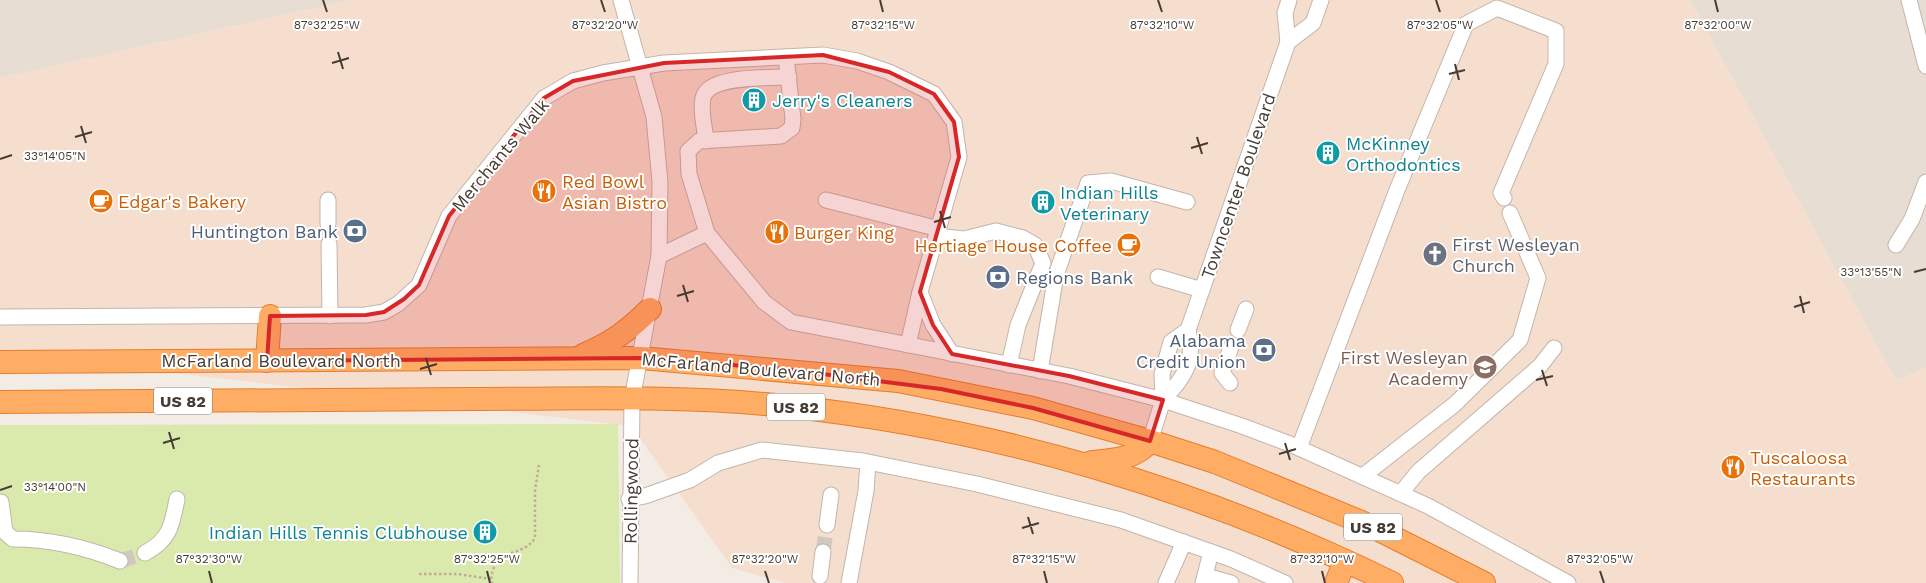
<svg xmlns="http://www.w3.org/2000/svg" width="1926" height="583" font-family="'Work Sans',sans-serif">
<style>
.residential{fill:#e7ddd3}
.commercial{fill:#f6decf}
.green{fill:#dae9ac}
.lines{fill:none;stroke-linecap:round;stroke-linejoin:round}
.minor-tunnel{stroke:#d0c9c2;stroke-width:15;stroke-dasharray:15 8;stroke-linecap:butt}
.minor-casing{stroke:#c2b5aa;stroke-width:17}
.highway-casing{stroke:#e37e2f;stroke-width:24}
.path{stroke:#c1ab98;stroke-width:2.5;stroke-dasharray:2.5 2.5;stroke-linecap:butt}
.minor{stroke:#fff;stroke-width:15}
.highway{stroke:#ffad64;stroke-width:22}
.marked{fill:#d62828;fill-opacity:0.2;stroke:#d62828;stroke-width:4;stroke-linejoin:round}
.ticks{fill:none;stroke:#463c34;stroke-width:2}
.labels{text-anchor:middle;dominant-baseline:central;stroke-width:4;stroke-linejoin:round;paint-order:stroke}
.shield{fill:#fff;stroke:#7e7671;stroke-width:1}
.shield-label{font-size:16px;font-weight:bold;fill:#463c34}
.culture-label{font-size:18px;fill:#0d838f;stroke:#fff;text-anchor:start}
.street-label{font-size:18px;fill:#463c34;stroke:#fff}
.food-label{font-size:18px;fill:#c56008;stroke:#fff;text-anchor:start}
.service-label{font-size:18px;fill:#4e5e75;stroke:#fff;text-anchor:end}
.worship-label{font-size:18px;fill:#5b616d;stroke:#fff;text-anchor:start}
.education-label{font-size:18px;fill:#785e54;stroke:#fff;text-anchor:end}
.ticks-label{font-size:12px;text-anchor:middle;fill:#463c34;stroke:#fff;stroke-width:4;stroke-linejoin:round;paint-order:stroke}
</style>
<rect width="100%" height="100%" fill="#f3ece5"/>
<g class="residential">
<path d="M0,0H352L0,78Z"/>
<path d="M1690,0H1926V368L1896,381Z"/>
</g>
<path class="commercial" d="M352,0H1690L1896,381L1926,368V583H785L732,568L631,426L0,353V78Z"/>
<path class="green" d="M618,424L620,583H0V425Z"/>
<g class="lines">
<g class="minor-tunnel">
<path d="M823,552L827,525"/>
<path d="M120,561L145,553"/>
</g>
<defs>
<g id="minor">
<path d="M621,0L654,117L660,182L659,256L632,399L630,583"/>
<path d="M1289,0L1285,13L1288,42L1313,23L1321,0"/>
<path d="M1909,0L1926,66"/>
<path d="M786,57L793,119L792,128L781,136L699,141L688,151L689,174L707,233L764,302L791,322L1069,376L1163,400L1242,426L1290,444L1428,506L1568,583"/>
<path d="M706,141C705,128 700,111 703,98C708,75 768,78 789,77"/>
<path d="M328,200V224"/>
<path d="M826,200L939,229"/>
<path d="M936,236L964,239L996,231L1023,238L1035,245L1043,263L1018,325L1009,365"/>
<path d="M329,244L330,316"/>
<path d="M1896,245L1912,219L1926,182"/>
<path d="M659,256L707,233"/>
<path d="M1158,277L1202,290"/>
<path d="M920,292L933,325L952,354"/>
<path d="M0,317L366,315L384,312L398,304L419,285L449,216L544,98L573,81L603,73L664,63L823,55L857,61L889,72L934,94L954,122L959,157L920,292L908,345"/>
<path d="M1238,330L1246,309"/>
<path d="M1040,371L1056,275L1088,183L1111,181L1187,202"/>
<path d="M1230,383L1222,373L1231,347"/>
<path d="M1163,400C1184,378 1196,361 1188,330L1288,42"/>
<path d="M1150,441L1163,400L1162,374L1171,342L1188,330"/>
<path d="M1299,448L1397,190L1466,24L1497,8L1556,31V64L1501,193L1504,198"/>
<path d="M1363,476L1455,404L1520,340L1538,278L1510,213"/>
<path d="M1401,493L1418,472L1540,366L1554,348"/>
<path d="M629,499L645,496L690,480L718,463L762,450L863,461L977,484L1121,520L1231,559L1285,583"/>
<path d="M1,502L5,532L13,539C51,539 85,547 120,561"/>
<path d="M827,525L831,495"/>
<path d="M145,553C170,540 172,525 177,499"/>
<path d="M820,576L823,552"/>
<path d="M1206,576L1231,583"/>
<path d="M849,583L866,491L868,462"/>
<path d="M1166,583L1184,542"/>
<path d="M1203,583L1211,552"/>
</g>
<g id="highway">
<path d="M583,355C611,343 628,331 650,309"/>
<path d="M267,361L270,316"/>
<path d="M0,362L641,358L898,381L1033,408L1150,441L1215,462L1371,526L1484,583"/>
<path d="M0,402C157,401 314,400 471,399C576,399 681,395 785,406C996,428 1202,490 1392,583"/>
<path d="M1092,462C1114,460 1136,459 1150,441"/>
<path d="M1336,583L1345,561"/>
</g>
</defs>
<use href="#minor" class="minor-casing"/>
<use href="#highway" class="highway-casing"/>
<g class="path">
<path d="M486,553V558L498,561"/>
<path d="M419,574H458L491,579L492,583"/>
<path d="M491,579C495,545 522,559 535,538V490L539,465"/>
</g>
<use href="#minor" class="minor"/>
<use href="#highway" class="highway"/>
</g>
<path class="marked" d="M823,55L889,72L934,94L954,122L959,157L920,292L933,325L952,354L1069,376L1163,400L1150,441L1033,408L941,389L783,369L641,358L267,361L270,316L366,315L384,312L404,299L419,285L449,216L544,98L573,81L664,63Z"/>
<path class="ticks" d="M323,0L327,12M601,0L605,12M880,0L883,12M1158,0L1162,12M1436,0L1440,12M1715,0L1718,12M338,52L343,69M332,63L349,58M1455,64L1459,80M1449,74L1465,70M81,126L86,143M75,137L92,132M1197,137L1202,154M1191,148L1208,143M0,159L12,155M940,211L945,228M934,222L951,217M1914,272L1926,269M683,285L688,302M677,296L694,291M1800,296L1804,313M1794,307L1810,302M426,358L431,375M420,369L437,364M1542,370L1547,386M1536,380L1553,376M169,432L174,449M163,443L180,438M1285,443L1290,460M1279,454L1296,449M0,490L12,486M1028,517L1033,534M1022,528L1039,523M209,571L212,583M487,571L490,583M765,571L769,583M1044,571L1047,583M1322,571L1325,583M1600,571L1604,583"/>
<defs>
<symbol id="building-disc" viewBox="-11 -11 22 22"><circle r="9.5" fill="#0f9aa8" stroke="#fff"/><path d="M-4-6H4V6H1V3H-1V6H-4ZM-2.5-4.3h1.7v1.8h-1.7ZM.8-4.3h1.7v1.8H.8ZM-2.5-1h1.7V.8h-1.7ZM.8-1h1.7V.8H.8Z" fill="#fff"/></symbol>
<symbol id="restaurant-disc" viewBox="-11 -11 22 22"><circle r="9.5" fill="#e8710a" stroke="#fff"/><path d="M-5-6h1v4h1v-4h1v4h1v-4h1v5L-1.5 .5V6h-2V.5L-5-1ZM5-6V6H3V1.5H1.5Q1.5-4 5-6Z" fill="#fff"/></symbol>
<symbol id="cafe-disc" viewBox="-11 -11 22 22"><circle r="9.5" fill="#e8710a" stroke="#fff"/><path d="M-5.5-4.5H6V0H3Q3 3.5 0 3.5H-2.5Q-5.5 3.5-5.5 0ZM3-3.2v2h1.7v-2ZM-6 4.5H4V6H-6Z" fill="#fff"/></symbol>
<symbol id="bank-disc" viewBox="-11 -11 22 22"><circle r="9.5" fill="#5c6f8a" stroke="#fff"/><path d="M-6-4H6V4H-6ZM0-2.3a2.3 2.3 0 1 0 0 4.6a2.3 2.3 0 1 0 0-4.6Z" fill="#fff"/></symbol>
<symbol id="church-disc" viewBox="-11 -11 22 22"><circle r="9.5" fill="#6b7280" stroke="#fff"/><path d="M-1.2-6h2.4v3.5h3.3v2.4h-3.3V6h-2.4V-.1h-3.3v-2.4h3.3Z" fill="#fff"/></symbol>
<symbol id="school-disc" viewBox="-11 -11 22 22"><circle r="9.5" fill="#8d6e63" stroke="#fff"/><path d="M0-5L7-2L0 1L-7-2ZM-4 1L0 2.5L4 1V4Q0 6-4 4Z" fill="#fff"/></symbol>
</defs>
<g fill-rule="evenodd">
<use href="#building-disc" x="740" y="86" width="28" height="28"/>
<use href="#building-disc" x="1314" y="139" width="28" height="28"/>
<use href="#restaurant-disc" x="530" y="177" width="28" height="28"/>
<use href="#cafe-disc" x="87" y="187" width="28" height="28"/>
<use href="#building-disc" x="1029" y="188" width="28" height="28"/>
<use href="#bank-disc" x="341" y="217" width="28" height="28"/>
<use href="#restaurant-disc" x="763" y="218" width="28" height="28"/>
<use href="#cafe-disc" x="1115" y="231" width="28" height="28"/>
<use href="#church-disc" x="1421" y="240" width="28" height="28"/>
<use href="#bank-disc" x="984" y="263" width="28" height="28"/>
<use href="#bank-disc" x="1250" y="336" width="28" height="28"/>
<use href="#school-disc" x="1471" y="353" width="28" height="28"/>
<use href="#restaurant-disc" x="1719" y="453" width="28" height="28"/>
<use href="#building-disc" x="471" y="518" width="28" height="28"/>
</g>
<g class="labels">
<g class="shield">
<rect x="154" y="387.5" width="58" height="27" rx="4"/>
<rect x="767" y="393.5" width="58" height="27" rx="4"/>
<rect x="1344" y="513.5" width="58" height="27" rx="4"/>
</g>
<g class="shield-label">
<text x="183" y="401">US 82</text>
<text x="796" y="407">US 82</text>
<text x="1373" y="527">US 82</text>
</g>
<g class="culture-label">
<text x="772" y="100">Jerry's Cleaners</text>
<text x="1346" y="143">McKinney<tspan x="1346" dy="21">Orthodontics</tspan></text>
<text x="1060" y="192">Indian Hills<tspan x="1060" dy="21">Veterinary</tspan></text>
<text x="468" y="532" text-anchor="end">Indian Hills Tennis Clubhouse</text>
</g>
<g class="street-label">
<text transform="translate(500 155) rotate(-50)">Merchants Walk</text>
<text transform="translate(1238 186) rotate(-71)">Towncenter Boulevard</text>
<text x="281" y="360">McFarland Boulevard North</text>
<text transform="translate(761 369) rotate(5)">McFarland Boulevard North</text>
<text transform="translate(631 491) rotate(-89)">Rollingwood</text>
</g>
<g class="food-label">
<text x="562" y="181">Red Bowl<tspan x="562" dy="21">Asian Bistro</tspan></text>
<text x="118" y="201">Edgar's Bakery</text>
<text x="794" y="232">Burger King</text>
<text x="1112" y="245" text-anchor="end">Hertiage House Coffee</text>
<text x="1750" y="457">Tuscaloosa<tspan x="1750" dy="21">Restaurants</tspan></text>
</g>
<g class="service-label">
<text x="338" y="231">Huntington Bank</text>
<text x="1016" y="277" text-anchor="start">Regions Bank</text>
<text x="1246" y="340">Alabama<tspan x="1246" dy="21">Credit Union</tspan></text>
</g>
<g class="worship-label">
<text x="1452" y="244">First Wesleyan<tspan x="1452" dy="21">Church</tspan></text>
</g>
<g class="education-label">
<text x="1468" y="357">First Wesleyan<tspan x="1468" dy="21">Academy</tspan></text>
</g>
</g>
<g class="ticks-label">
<text x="327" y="29">87°32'25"W</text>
<text x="605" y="29">87°32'20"W</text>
<text x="883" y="29">87°32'15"W</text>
<text x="1162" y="29">87°32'10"W</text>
<text x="1440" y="29">87°32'05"W</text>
<text x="1718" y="29">87°32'00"W</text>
<text x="55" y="160">33°14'05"N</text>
<text x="1871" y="276">33°13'55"N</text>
<text x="55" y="491">33°14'00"N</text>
<text x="209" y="563">87°32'30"W</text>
<text x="487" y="563">87°32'25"W</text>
<text x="765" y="563">87°32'20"W</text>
<text x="1044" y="563">87°32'15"W</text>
<text x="1322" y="563">87°32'10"W</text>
<text x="1600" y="563">87°32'05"W</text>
</g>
</svg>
